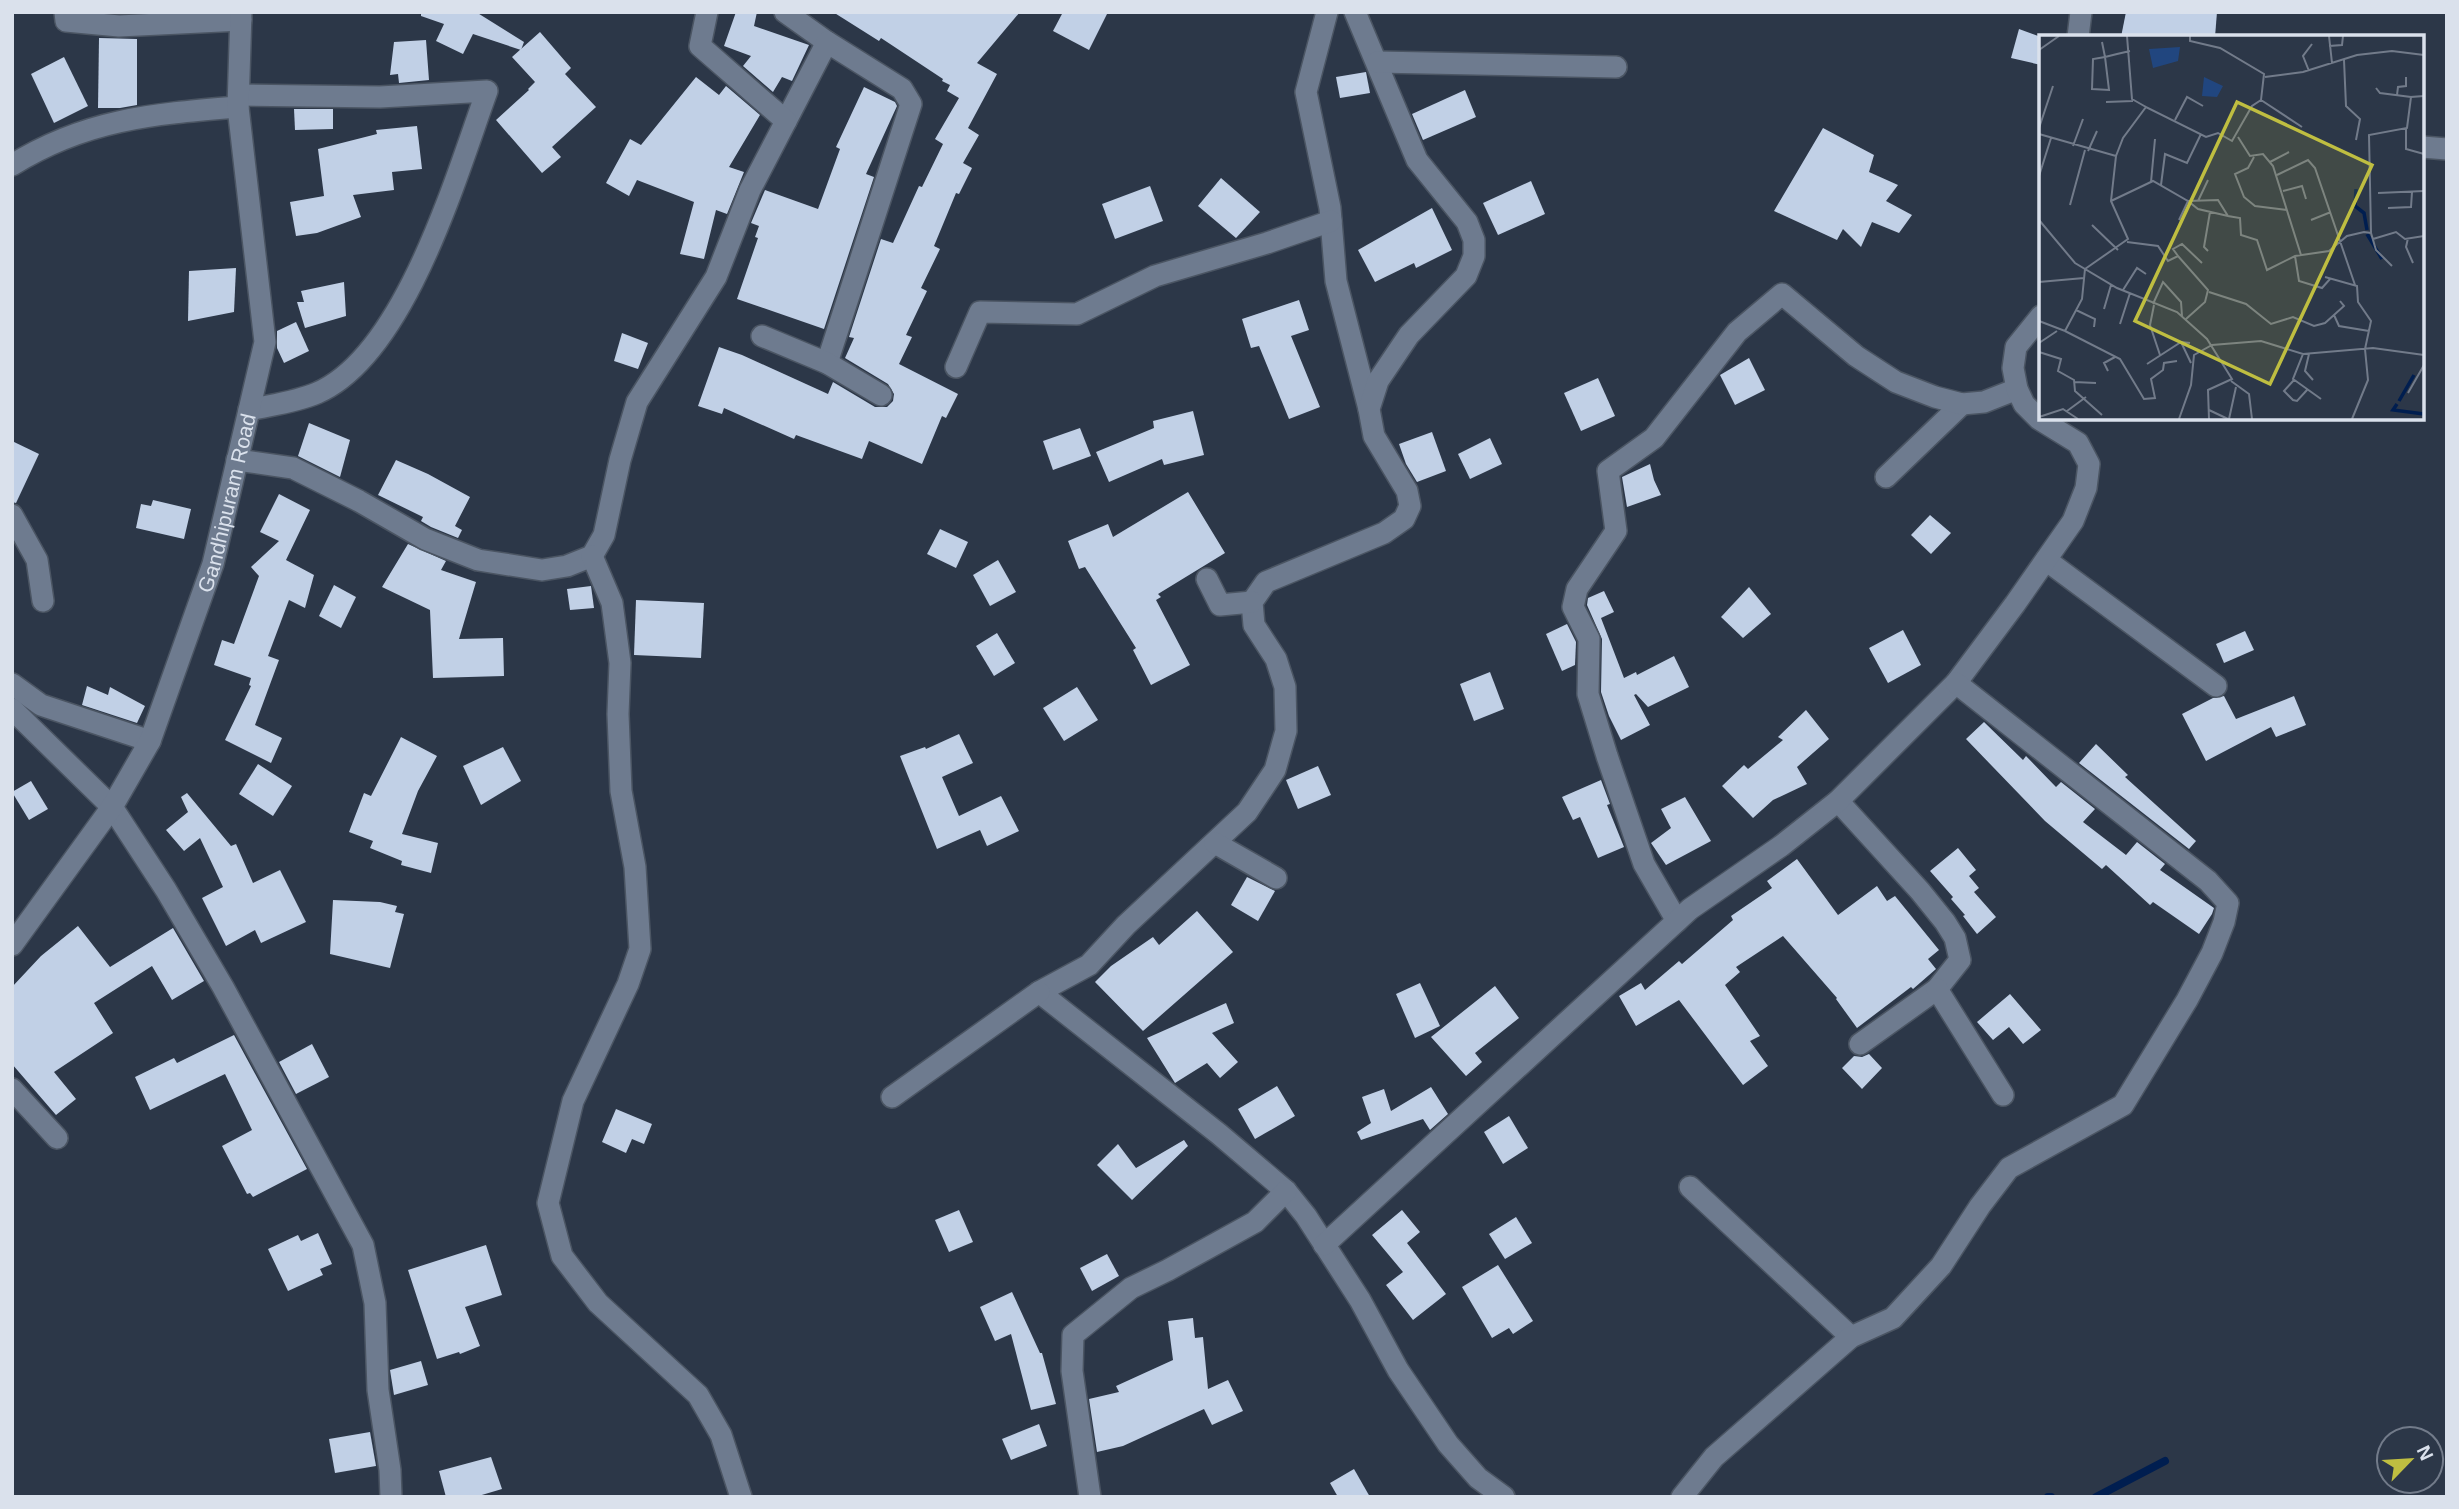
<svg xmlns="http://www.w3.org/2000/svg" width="2459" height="1509" font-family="Helvetica,sans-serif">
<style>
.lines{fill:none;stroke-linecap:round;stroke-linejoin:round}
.stream{stroke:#001e50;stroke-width:8}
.building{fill:#c1d0e6}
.minor-casing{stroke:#4b5563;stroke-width:24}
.minor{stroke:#6e7b8f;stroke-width:21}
.labels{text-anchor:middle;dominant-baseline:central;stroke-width:7;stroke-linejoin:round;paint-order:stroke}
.street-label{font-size:21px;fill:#dae1ec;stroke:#2c3748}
.inset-river{fill:none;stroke:#001e50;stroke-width:3.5}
.inset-road{fill:none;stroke:#727b8a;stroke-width:2}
.view{fill:#bfbe41;fill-opacity:0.15;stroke:#bfbe41;stroke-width:3.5}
.inset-edge{fill:none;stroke:#dae1ec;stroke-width:3.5}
</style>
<rect width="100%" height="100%" fill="#2c3748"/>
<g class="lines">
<g class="stream">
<path d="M2048,1497H2051"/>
<path d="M2096,1497L2165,1461"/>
</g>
</g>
<g class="building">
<path d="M421,12H476L524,42L521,50L473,34L463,54L436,41L444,24L421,16Z"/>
<path d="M736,12H757L754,26L809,45L792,81L782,77L773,92L743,66L751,56L724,46Z"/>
<path d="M833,12H1020L977,63L997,74L968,128L979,135L963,163L972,168L959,194L956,193L934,246L940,249L921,288L927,291L906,335L912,337L899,364L958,394L946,418L942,416L922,464L869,441L862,459L796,435L794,439L724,408L722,414L698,406L719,347L742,355L828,394L833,382L875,407H887L893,401L894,394L888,384L845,358L854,338L849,337L881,239L893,243L919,186L922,187L943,144L935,139L959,98L947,91L950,85L942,81L943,79L881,38L879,41Z"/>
<path d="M1063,12H1108L1089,50L1053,31Z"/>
<path d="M2126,12H2217L2215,37H2121Z"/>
<path d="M2019,29L2041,37V65L2011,58Z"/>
<path d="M540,32L571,68L565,74L596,107L552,147L561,157L542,173L496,120L529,90L528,89L535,82L512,57Z"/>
<path d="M99,38L137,39V105L120,108H98Z"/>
<path d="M426,40L429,80L399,83L398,74L390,75L394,42Z"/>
<path d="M64,57L88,106L54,123L31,74Z"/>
<path d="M1366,72L1370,93L1340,98L1336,77Z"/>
<path d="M696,77L719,95L726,86L760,115L729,167L744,172L727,214L716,210L704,259L680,254L694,202L637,180L629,196L606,183L630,139L641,145Z"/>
<path d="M864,87L895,102L897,106L866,174L874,177L824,329L737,299L758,238L755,237L759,226L751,223L765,190L818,209L840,149L836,147Z"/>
<path d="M1465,90L1476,117L1423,140L1412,114Z"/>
<path d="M294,109H333V129L295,130Z"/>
<path d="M417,126L422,169L392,172L394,190L353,195L361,217L317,233L296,236L290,202L324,196L318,149L377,134L376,130Z"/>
<path d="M1823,128L1874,155L1869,172L1898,185L1886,201L1912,215L1899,233L1872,222L1861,247L1843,229L1837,240L1774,211Z"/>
<path d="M1221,178L1260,212L1236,238L1198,206Z"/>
<path d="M1531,181L1545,214L1498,235L1483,203Z"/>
<path d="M1150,186L1163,221L1115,239L1102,204Z"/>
<path d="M1432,208L1452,250L1416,268L1414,263L1375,282L1358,250Z"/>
<path d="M236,268L234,312L188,321L189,271Z"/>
<path d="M344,282L346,316L305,328L297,302H304L301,291Z"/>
<path d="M1299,300L1309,330L1291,336L1320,407L1289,419L1259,346L1251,348L1242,319Z"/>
<path d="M296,322L309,351L284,363L277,348V331Z"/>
<path d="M622,333L648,343L638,369L614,361Z"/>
<path d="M1749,358L1765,390L1735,405L1720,375Z"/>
<path d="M1598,378L1615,416L1581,431L1564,393Z"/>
<path d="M1193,411L1204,455L1164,465L1162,459L1109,482L1096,452L1154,428L1153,421Z"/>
<path d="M309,423L350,440L340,477L298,456Z"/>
<path d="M1080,428L1091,456L1053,470L1043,441Z"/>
<path d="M1432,432L1446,471L1417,482L1406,464L1399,444Z"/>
<path d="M1490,438L1502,464L1470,479L1458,454Z"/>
<path d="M12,441L39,454L16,503L12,502Z"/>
<path d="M396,460L428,474L470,497L455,526L462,530L458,538L431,527L421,521L423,517L378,495Z"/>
<path d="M1650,464L1654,480L1661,495L1627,507L1622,477Z"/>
<path d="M1188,492L1225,553L1158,594L1161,597L1156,600L1190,665L1151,685L1133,650L1136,648L1085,567L1079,569L1068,541L1108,524L1113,537Z"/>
<path d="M279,494L310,510L286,560L314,575L305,608L289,600L268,656L279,660L255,725L282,738L271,763L225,740L251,686L249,685L251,678L214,665L222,640L234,644L259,576L251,567L279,541L260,532Z"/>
<path d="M153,500L191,509L184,539L136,528L141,504L151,506Z"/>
<path d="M1930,515L1951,533L1931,554L1911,535Z"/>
<path d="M940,529L968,542L956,568L927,554Z"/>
<path d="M408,544L446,561L441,570L476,582L459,639L503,638L504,676L433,678L430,610L382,587Z"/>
<path d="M998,560L1016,592L990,606L973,575Z"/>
<path d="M334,585L356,597L341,628L319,616Z"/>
<path d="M591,586L594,608L570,610L567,589Z"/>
<path d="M1749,587L1771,614L1743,638L1721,617Z"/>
<path d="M1604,591L1614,612L1601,618L1624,678L1636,672L1637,675L1674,656L1689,687L1648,707L1636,694L1634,695L1650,725L1621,740L1609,716L1601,692L1602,639L1587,605L1588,598Z"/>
<path d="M636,600L704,603L701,658L634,655Z"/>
<path d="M1567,624L1576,642L1575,665L1562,671L1546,634Z"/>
<path d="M1903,630L1921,665L1888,683L1869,648Z"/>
<path d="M2245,631L2254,650L2224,663L2216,644Z"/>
<path d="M997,633L1015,663L994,676L976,646Z"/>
<path d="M1490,672L1504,709L1474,721L1460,684Z"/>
<path d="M87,686L108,695L110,687L145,706L137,723L82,705Z"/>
<path d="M1077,687L1098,720L1064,741L1043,708Z"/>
<path d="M2224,696L2236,719L2294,696L2306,725L2276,737L2271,727L2206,761L2182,714L2213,698Z"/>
<path d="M1806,710L1829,739L1797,767L1807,784L1773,800L1753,818L1722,786L1744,765L1748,769L1783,740L1778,737Z"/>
<path d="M1984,722L2023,760L2026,756L2056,787L2061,782L2095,809L2083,822L2126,855L2137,842L2165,864L2160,870L2214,908L2212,914L2199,934L2153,902L2150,905L2106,865L2102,869L2045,821L1966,739Z"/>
<path d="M959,734L973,763L942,777L959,816L1001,796L1019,831L987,846L980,830L937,849L900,756L925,747L926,749Z"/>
<path d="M401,737L437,756L418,791L402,834L438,843L431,873L401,865L402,861L370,848L373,841L349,832L364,793L371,796Z"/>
<path d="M2096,744L2128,775L2125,777L2196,841L2189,849L2079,763Z"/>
<path d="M503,747L521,781L481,805L463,766Z"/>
<path d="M258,764L292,786L273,816L239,794Z"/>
<path d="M1318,766L1331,795L1298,809L1286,780Z"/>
<path d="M1601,780L1610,804L1607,805L1624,847L1598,858L1580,817L1573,820L1562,797Z"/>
<path d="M31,781L48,809L29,820L12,792Z"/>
<path d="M187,793L231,846L236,844L253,883L280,870L306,922L261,943L255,930L226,946L202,898L223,887L200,838L184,851L166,830L188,812L181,797Z"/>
<path d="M1685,797L1711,841L1666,865L1651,843L1671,828L1661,809Z"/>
<path d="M1958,848L1976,870L1969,876L1979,888L1974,892L1996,917L1977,934L1963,916L1965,915L1951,899L1953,897L1930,871Z"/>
<path d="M1797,859L1838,915L1877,886L1887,901L1895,896L1939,950L1928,959L1936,969L1913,989L1911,987L1857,1028L1836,999L1837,998L1783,936L1736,967L1740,972L1725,985L1760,1036L1750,1041L1768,1066L1743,1085L1679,1000L1636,1026L1619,996L1641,983L1645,990L1679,961L1682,964L1733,920L1731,916L1772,888L1767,881Z"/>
<path d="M1247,877L1275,891L1258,921L1231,905Z"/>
<path d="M333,900L380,902L397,906L395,912L404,914L390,968L330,954Z"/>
<path d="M1197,911L1233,952L1143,1031L1095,982L1111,966L1153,937L1159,945Z"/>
<path d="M78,926L110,967L173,928L204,981L172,1000L152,966L94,1003L113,1033L54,1072L76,1099L56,1115L12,1064V987L41,956Z"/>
<path d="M1420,983L1440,1026L1415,1038L1396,994Z"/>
<path d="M1495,986L1519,1018L1475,1053L1482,1062L1466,1076L1431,1037Z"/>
<path d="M2010,994L2041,1030L2023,1044L2009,1027L1993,1040L1977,1022Z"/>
<path d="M1226,1003L1234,1023L1212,1033L1238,1062L1220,1078L1207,1063L1175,1083L1147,1038Z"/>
<path d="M234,1035L307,1169L253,1197L250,1193L247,1194L222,1146L252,1130L225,1074L150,1110L135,1077L174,1058L177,1063Z"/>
<path d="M312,1044L329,1077L296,1094L279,1062Z"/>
<path d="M1869,1054L1882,1068L1862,1089L1842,1068L1854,1056L1862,1057Z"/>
<path d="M1277,1086L1295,1116L1255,1139L1238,1109Z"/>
<path d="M1431,1087L1448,1114L1430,1130L1423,1119L1361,1140L1357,1132L1371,1123L1362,1097L1384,1089L1391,1111Z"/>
<path d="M616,1109L652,1124L644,1144L632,1139L626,1153L602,1142Z"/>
<path d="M1509,1116L1528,1148L1503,1164L1484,1132Z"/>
<path d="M1184,1140L1188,1146L1132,1200L1097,1165L1118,1144L1136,1168Z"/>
<path d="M959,1210L973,1242L949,1252L935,1220Z"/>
<path d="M1402,1210L1420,1232L1407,1243L1446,1294L1413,1320L1386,1285L1403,1272L1372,1235Z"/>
<path d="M1516,1217L1532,1243L1505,1259L1489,1234Z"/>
<path d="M318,1233L332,1264L320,1269L323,1275L288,1291L268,1249L298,1235L301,1241Z"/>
<path d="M486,1245L502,1295L465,1307L480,1346L460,1354L459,1352L437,1359L408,1270Z"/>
<path d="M1107,1254L1119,1276L1092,1291L1080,1268Z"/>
<path d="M1498,1265L1533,1321L1513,1334L1509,1328L1492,1338L1462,1287Z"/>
<path d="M1012,1292L1040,1353H1042L1056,1404L1031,1410L1011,1334L995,1341L980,1307Z"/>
<path d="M1193,1318L1195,1338L1203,1337L1208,1389L1228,1380L1243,1411L1212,1425L1204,1409L1123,1446L1097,1452L1089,1399L1119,1392L1116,1386L1173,1360L1168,1321Z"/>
<path d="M421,1361L428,1385L394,1395L390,1370Z"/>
<path d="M1039,1424L1047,1446L1011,1460L1002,1439Z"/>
<path d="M370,1432L376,1466L335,1473L329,1439Z"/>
<path d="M491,1457L502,1489L475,1497H446L439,1471Z"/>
<path d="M1354,1469L1370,1497H1338L1330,1483Z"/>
</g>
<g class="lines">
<defs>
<g id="minor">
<path d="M65,12L66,21L119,26L241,20"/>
<path d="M785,12L827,42"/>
<path d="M1327,12L1306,92L1330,208L1336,281L1369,409"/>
<path d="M1355,12L1417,160L1467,222L1474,240V256L1466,276L1409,335L1378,381L1369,409L1374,436L1407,491L1410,506L1404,519L1384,533L1266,582L1252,602L1254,625L1276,659L1285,687L1286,731L1275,770L1247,812L1126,925L1089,965L1039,992L1219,1134L1286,1191L1306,1216L1360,1300L1398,1370L1448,1444L1478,1478L1504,1497"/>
<path d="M2078,37L2081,12"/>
<path d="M1377,62L1616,67"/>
<path d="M239,95L380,97L487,91C456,176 405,355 317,393C296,402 271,405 249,410"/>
<path d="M786,121L827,42L902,89L911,104L827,363"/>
<path d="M2422,147L2447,149"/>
<path d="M12,165C86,119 153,114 238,107"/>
<path d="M762,336L827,363L881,395"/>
<path d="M956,367L980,312L1077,314L1155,276L1267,243L1331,221"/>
<path d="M237,460L293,468L359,501L425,539L478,560L542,570L567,566L592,556L604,535L620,460L637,402L716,277L750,190L786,121L700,46L707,12"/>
<path d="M1886,477L1962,404"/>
<path d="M12,515L37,560L43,601"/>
<path d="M592,556L612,603L620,663L618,714L621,791L635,867L640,949L628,984L573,1101L548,1203L562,1256L598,1303L698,1395L721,1435L741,1497"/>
<path d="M2046,560L2216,686"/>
<path d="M1207,579L1220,605L1252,602"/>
<path d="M12,684L41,705L150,741"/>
<path d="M12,709L112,807L166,890L223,987L363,1245L375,1303L378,1390L390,1470L391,1497"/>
<path d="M1838,801L1920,891L1945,922L1955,938L1960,960L1937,989L1860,1044"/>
<path d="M1215,843L1276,878"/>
<path d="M1677,921L1644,864L1607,756L1588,694L1589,639L1573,607L1577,589L1616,531L1608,471L1654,438L1737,332L1782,294L1856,356L1896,382L1935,397L1962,404L1984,402L2017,389"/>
<path id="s1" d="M12,945L112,807L150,741L213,564L265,342L238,107L241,12"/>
<path d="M1937,989L2003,1095"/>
<path d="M12,1089L57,1138"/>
<path d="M892,1097L1039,992"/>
<path d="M1690,1187L1851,1337"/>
<path d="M1324,1245L1690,909L1781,846L1838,801L1956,683L2015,604L2073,521L2086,488L2089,464L2078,443L2039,419L2024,404L2017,389L2013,368L2016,347L2041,316"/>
<path d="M1090,1497L1072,1371L1073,1335L1131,1288L1168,1270L1255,1222L1286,1191"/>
<path d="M1682,1497L1714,1457L1851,1337L1893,1318L1941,1266L1980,1206L2009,1168L2123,1105L2187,1000L2212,953L2224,922L2228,903L2208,881L1956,683"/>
</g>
</defs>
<use href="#minor" class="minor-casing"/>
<use href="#minor" class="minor"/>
</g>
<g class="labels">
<g class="street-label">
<text stroke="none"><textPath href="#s1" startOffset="497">Gandhipuram Road</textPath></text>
</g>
</g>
<g transform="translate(2039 35)">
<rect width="385" height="385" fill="#2c3748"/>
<path d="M141,12L139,26L114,33L110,14ZM165,42L184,51L178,62L163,61Z" fill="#21467f"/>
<path class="inset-river" d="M317,154L316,171L325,178L328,195M328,199L343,224M360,366L375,340M358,369L354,375L385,379"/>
<path class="inset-road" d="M88,1L93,64L107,72M290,1L293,28M63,7L66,22L70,55L53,54L54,24L66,22L78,19L91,16M290,11L303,10L304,1M0,15L20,1M305,25L307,71L321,84L317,105M270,36L264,21L273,9M226,42L264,37L318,20L353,16L385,20M337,53L341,58L372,62M358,60L359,52L367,51V42M222,65L263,92M67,67L94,66M136,85L148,62L164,71M0,93L14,51M367,93V114L385,119M0,99L77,121L72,166L89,204L46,234L43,264L26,296L0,286M199,102L211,121L224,119L234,131L262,220M34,111L44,84M49,116L58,96M77,121L84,103L107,72L167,102L179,98L193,106L213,71L222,65L225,39L181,13L151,6V1M215,122L209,133L196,139L205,162L216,171L248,175M231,127L250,117M238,140L269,125L276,133L316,250M0,141L12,103M112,147L116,104M122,150L126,119L148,128L162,99M244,156L263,151L267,164M339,158L385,156M72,166L114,146L149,166L179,165L189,181L201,183L202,200L218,205L228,235L256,221L290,216L308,201L325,197L332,198L337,215L353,231M159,166L169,145M31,170L46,115M349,173L372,172L373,157M0,185L36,228L78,253L138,277L168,304L193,344L169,355L170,384M140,185L149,166L159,174L189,181M272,185L292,177M53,190L79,215M332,198L330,100L368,93L372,62L385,61M369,203L367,212L374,228M334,204L357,197L366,204L385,201M88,207L119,211L129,226L139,221L169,255L166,267L147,284M169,216L165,212L171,177M139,221L134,214L143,209L163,228M256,221L260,246L283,253L291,244M286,242L318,251L319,267L332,286L326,314L329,345L313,384M0,247L45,243M84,255L98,233L107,239M170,257L207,269L232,289L254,282L275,291L286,288L305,271L301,266M114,269L124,247L142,267L143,281M115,270L111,290L121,320M65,274L72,250M37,275L56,284L55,292M295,280L300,291L330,296M81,289L91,258M26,296L81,324L105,364L116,363L112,344L124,335L125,328L138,326M142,307L152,328M0,308L18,296M0,317L22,324L19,336L35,345L36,356L63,380M264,319L254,344L282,364M270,319L266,336L274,345M108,329L142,307L151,308M69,336L65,328L76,322M255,345L245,356L254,365L258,366L268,355M192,346L210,359L213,384M35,347L57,348M369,358L385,330M170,375L189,384M28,376L47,362M0,382L24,374L39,384M140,384L152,350L155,320L173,310L222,306L264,319L334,313L385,320M190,384L197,352"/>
<path class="view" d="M198,67L333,130L231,349L96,286Z"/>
<rect width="385" height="385" class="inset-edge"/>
</g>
<rect width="2459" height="1509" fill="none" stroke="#dae1ec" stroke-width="28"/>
<g transform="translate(2410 1460) rotate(65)"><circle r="33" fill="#2c3748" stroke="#727b8a" stroke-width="2"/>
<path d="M0-5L12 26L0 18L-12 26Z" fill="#bfbe41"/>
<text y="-10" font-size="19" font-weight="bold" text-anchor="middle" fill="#dae1ec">N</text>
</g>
</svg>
